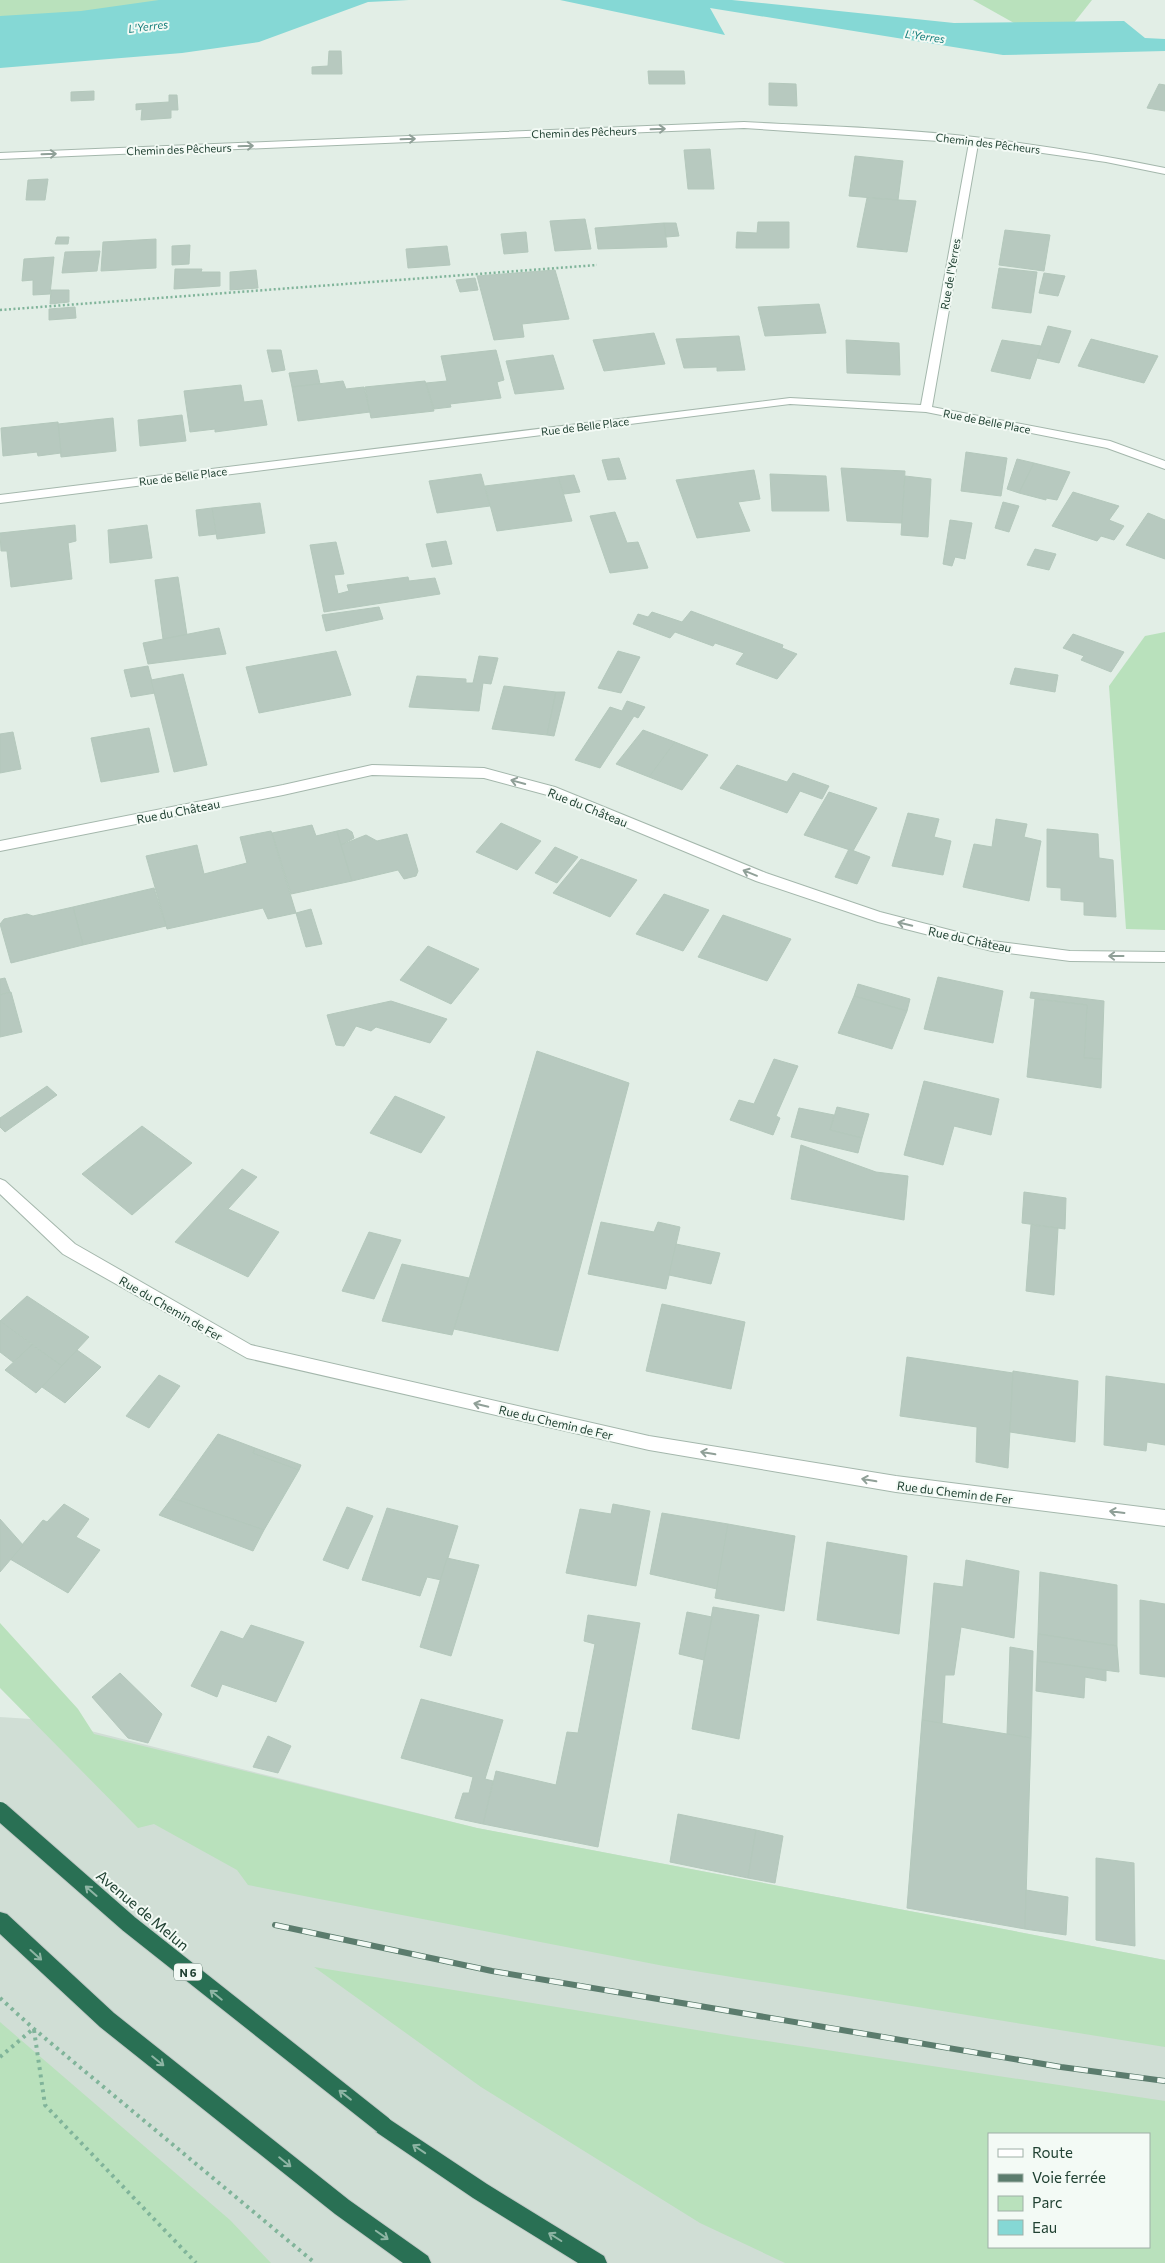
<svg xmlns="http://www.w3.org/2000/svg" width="1165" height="2263" font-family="Commissioner,sans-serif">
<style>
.built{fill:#d0ded5;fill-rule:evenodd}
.green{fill:#b9e1bc;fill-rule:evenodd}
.water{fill:#85d8d5}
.building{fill:#b7c9bf;stroke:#b4c8bc}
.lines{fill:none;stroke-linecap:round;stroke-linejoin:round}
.street-casing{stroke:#a4b7ac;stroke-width:2}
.highway-casing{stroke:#c1cac6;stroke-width:2}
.path-far1{stroke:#80b49a;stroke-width:2.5;stroke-dasharray:2 2.5;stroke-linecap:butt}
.path{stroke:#80b49a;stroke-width:4;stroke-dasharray:3 4.5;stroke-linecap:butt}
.street{fill:#fff;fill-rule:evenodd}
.highway{fill:#297054;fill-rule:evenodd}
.rail-casing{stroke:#5b7c6d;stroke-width:6}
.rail{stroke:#f3faf5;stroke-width:4.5;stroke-dasharray:14;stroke-linecap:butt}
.highway-bridge-casing{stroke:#c1cac6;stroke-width:20;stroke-linecap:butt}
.highway-bridge{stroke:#297054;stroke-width:18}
.oneway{stroke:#90a098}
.oneway2{stroke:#8eb5a4}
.labels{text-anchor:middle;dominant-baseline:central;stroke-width:4;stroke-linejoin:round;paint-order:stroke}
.far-water-label{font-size:11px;font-style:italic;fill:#147d7a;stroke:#f3faf5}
.far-street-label{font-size:11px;fill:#204132;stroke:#f3faf5}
.shield{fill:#f3faf5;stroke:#5f786c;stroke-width:1}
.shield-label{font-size:11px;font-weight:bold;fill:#204132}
.street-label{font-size:12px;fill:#204132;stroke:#f3faf5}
.near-street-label{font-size:15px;fill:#204132;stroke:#f3faf5}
</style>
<rect width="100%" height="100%" fill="#e2eee6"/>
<path class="built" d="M0,1717L47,1720L477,1828L1165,1960V2263H0ZM989,2134H1149V2247H989Z"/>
<g class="green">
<path d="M0,0H225L0,25Z"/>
<path d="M973,0H1092L1073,24L1021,27Z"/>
<path d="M1165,632V930L1126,929L1109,686L1145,636Z"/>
<path d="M0,1623L78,1709L94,1734L477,1828L1165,1960V2047L664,1966L248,1885L237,1870L154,1824L138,1828L0,1688Z"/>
<path d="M314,1967L733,2036L1165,2101V2263H785L700,2223L481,2087ZM989,2134H1149V2247H989Z"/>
<path d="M0,2022L230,2220L271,2263H0Z"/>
</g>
<g class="water">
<path d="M159,0H409L368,2L259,42L182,53L0,68V16L81,11Z"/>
<path d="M560,0H732L954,23L1124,21L1145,38L1165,39V51L1003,55L710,8L725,35Z"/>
</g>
<g class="building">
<path d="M329,51H341L342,74H312V67L328,66Z"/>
<path d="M648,71H684L685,84H649Z"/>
<path d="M769,83L796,84L797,106L769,105Z"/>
<path d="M1159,84L1165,85V111L1147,108Z"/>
<path d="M94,91V100L71,101V92Z"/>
<path d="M169,95H177L178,110H171V118L141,120L142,109L136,110V104L169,102Z"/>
<path d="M710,149L714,189H688L684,150Z"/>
<path d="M855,156L903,161L898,200L849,196Z"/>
<path d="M48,179L45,200H26L28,180Z"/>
<path d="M867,198L916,201L907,252L857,247Z"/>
<path d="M585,219L591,249L555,251L550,221Z"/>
<path d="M758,222H789V248H736L737,232L757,233Z"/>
<path d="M664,223H676L679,236L666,237Z"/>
<path d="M664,223L667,247L598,249L595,228Z"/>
<path d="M1005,230L1050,235L1044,271L999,265Z"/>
<path d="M526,232L528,252L504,254L501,234Z"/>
<path d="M57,237H69L68,244H55Z"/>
<path d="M156,239V268L101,271L103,242Z"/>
<path d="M190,245L189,264L172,265V246Z"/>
<path d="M447,246L450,265L408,268L406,249Z"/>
<path d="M100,251L97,271L62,273L65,252Z"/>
<path d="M54,257L50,294L33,295V280L22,281L24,259Z"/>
<path d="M999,268L1037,272L1031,313L992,308Z"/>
<path d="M175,269H202L201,272H220V286L174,289Z"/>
<path d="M256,270L258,288L230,290V272Z"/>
<path d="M555,270L569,319L522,324L524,337L494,340L477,276Z"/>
<path d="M1044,273L1065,276L1058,296L1039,293Z"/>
<path d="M475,278L478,290L460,292L456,280Z"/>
<path d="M51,290H69V302L50,304Z"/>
<path d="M819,304L826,333L765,336L758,307Z"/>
<path d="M75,307L76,318L49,320V309Z"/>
<path d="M1048,326L1071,331L1059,363L1037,358Z"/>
<path d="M654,333L665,364L604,371L593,340Z"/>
<path d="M739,336L745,370L717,371V367L684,368L676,339Z"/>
<path d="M1091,339L1158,356L1144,383L1078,366Z"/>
<path d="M846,340L899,343L900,375L847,373Z"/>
<path d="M1002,340L1041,346L1030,379L991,371Z"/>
<path d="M267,350H281L285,370L272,372Z"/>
<path d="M496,350L504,380L497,382L501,398L450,404L451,407L434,409L426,383L447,381L441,356Z"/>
<path d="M553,355L564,389L515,394L506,361Z"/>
<path d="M317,370L320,384L292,387L289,373Z"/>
<path d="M343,381L346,389L364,387L370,412L298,421L292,387Z"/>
<path d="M425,381L434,411L371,418L365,387Z"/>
<path d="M241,385L244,402L262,400L267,425L215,432V429L190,432L184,391Z"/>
<path d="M182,415L186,441L140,446L138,420Z"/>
<path d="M113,418L116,451L61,457L58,424Z"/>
<path d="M58,422L61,453L38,456L37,452L3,456L1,428Z"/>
<path d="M966,452L1007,458L1001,496L961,491Z"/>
<path d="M619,458L626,479L608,480L602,460Z"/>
<path d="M1017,459L1034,463L1019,493L1007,489Z"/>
<path d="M1034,463L1070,472L1057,500L1046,498V500L1019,493Z"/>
<path d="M841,468L905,471L902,523L847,521Z"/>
<path d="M754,470L760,499L738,502L750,531L697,538L676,480Z"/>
<path d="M481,474L490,506L437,513L429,481Z"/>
<path d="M770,474L826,476L829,511H772Z"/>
<path d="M574,475L580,492L564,494L558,477Z"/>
<path d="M905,476L931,479L928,537L901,535Z"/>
<path d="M558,477L572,521L497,531L485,486Z"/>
<path d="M1073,492L1119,506L1109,520L1124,526L1114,540L1101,536L1097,541L1052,526Z"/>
<path d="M1003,502L1019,506L1009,532L995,528Z"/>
<path d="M260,503L265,533L217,539L212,508Z"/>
<path d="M212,508L216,534L199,536L196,510Z"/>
<path d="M615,512L627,543L638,542L648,568L610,573L590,516Z"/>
<path d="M1148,513L1165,520V559L1126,545Z"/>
<path d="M950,520L972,523L965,559L955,557L952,566L943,564Z"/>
<path d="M75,525L76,541L68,543L72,579L11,587L7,551H1L0,533Z"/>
<path d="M147,525L152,558L110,563L108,530Z"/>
<path d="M446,541L452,564L432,567L426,544Z"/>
<path d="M336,542L344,574L334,575L338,594L349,591L347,585L408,577L409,581L435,578L440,594L324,612L310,545Z"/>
<path d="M1035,549L1056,554L1049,570L1027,565Z"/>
<path d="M178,577L187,635L163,639L155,580Z"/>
<path d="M379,607L383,619L326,631L322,615Z"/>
<path d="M691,611L783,645L782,648L797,654L777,679L736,664L744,653L715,643L713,646L675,632L670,638L633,624L638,614L648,617L652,612L682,622Z"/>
<path d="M219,628L226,654L148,664L143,643Z"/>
<path d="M1073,634L1124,652L1111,672L1081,660L1084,656L1063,648Z"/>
<path d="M336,651L351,695L259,713L246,667Z"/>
<path d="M618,651L640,657L621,693L598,688Z"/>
<path d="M479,656L498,658L491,684L483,683L479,711L409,707L417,676L466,679V683H473Z"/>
<path d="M148,666L155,693L131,697L124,670Z"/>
<path d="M1015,668L1058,675L1055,692L1010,684Z"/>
<path d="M183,674L207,765L174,772L151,680Z"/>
<path d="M504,686L556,692L547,735L492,729Z"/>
<path d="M556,692H565L554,736L547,735Z"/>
<path d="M627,701L645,707L638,718L634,716L600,768L575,760L610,707L622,711Z"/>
<path d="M149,728L159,772L101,782L91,738Z"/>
<path d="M643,730L675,742L649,777L616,764Z"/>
<path d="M13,732L21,769L0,773V734Z"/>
<path d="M675,742L708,755L682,790L649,777Z"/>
<path d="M737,765L787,782L793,773L829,786L822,799L800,791L787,813L720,788Z"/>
<path d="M829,792L877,808L853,851L804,835Z"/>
<path d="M908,813L939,819L934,837L951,841L943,875L892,866Z"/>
<path d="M996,819L1027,824L1024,837L1041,841L1029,901L963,887L974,844L992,847Z"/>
<path d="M501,823L541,841L517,870L476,852Z"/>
<path d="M312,825L316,836L337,831L352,881L291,894L272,833Z"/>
<path d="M347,829L352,832L354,838L341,845L337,831Z"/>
<path d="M1047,829L1098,834L1099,858L1113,860L1116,917L1084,915V902L1061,900V888L1047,887Z"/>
<path d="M271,831L296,913L268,919L263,908L167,929L146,856L197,845L204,874L247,863L240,837Z"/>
<path d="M407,834L418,871L416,876L404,879L398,870L352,881L341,845L366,835L377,841Z"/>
<path d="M555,847L578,857L557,883L535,873Z"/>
<path d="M849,849L870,857L857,884L835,877Z"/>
<path d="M581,859L637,880L610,917L553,893Z"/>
<path d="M154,888L166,926L83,945L73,907Z"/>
<path d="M664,894L709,910L683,951L636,934Z"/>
<path d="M73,907L83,945L11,963L0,924L4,919L27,914L33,916Z"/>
<path d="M311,909L322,944L306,947L296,913Z"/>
<path d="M723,915L791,939L767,981L698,957Z"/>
<path d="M428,946L479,969L451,1004L400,980Z"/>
<path d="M938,977L1003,991L993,1043L924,1029Z"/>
<path d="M5,978L10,992L0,995V979Z"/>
<path d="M858,984L910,999L907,1011L854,996Z"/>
<path d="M11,992L22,1032L0,1037V995Z"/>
<path d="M1031,992L1104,1001L1102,1059L1084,1058L1087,1005L1030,998Z"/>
<path d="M854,996L907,1011L892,1049L838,1033Z"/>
<path d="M1035,999L1087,1005L1084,1058L1102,1059L1101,1088L1027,1077Z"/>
<path d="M391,1001L447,1019L430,1043L376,1027L371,1031L356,1026L344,1046L336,1045L327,1015Z"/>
<path d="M537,1051L629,1083L558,1351L454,1329Z"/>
<path d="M774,1059L798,1066L776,1116L780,1118L773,1135L730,1120L739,1100L754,1104Z"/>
<path d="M924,1081L999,1099L991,1135L954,1126L943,1165L904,1155Z"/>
<path d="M47,1086L57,1095L5,1132L0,1127V1118Z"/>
<path d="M395,1096L445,1117L421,1153L370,1133Z"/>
<path d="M837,1107L869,1114L862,1138L830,1130Z"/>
<path d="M799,1108L834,1115L830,1130L862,1138L858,1153L791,1137Z"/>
<path d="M142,1126L192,1163L132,1215L82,1174Z"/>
<path d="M801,1145L876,1172L908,1176L904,1220L791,1199Z"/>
<path d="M242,1169L257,1177L228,1209L279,1232L248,1277L175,1242Z"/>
<path d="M1024,1192L1066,1198L1065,1229L1022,1223Z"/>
<path d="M601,1222L654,1232L658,1222L680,1227L666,1289L588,1274Z"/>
<path d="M1031,1225L1058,1228L1054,1295L1026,1291Z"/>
<path d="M369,1232L401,1240L374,1299L342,1291Z"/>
<path d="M676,1244L720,1253L711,1284L669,1275Z"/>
<path d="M402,1264L469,1278L452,1335L382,1321Z"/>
<path d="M27,1296L89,1337L62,1366L0,1321Z"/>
<path d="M662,1304L745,1322L731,1389L646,1371Z"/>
<path d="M0,1321L32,1345L13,1362L0,1352Z"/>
<path d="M32,1345L62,1366L36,1393L5,1370Z"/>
<path d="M77,1350L101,1367L65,1403L42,1387Z"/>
<path d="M907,1357L1013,1373L1008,1468L976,1462L977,1427L900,1416Z"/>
<path d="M1013,1371L1078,1381L1075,1442L1010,1432Z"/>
<path d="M159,1375L180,1386L149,1428L126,1416Z"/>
<path d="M1106,1376L1165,1384V1445L1147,1442L1146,1451L1104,1445Z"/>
<path d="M218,1434L255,1448L253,1453L299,1470L264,1530L172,1498Z"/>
<path d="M255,1448L301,1465L299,1470L253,1453Z"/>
<path d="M172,1498L264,1530L253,1551L159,1515Z"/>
<path d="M64,1504L89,1519L76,1537L100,1550L68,1593L10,1559L43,1520L47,1522Z"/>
<path d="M613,1504L650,1511L636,1586L566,1573L580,1509L611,1514Z"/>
<path d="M347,1507L373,1516L348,1569L323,1560Z"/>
<path d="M387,1508L458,1526L441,1580L427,1577L420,1596L362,1580Z"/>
<path d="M662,1513L728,1524L717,1589L650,1574Z"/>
<path d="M0,1519L23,1545L0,1572Z"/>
<path d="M728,1524L795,1536L784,1611L715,1598Z"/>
<path d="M827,1542L907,1556L899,1634L817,1620Z"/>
<path d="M447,1558L479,1565L451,1656L420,1647Z"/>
<path d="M966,1560L1019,1571L1014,1638L961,1627L954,1675H945L942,1724L922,1720L934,1583L963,1587Z"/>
<path d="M1040,1572L1117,1585V1646L1038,1634Z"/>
<path d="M1140,1600L1165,1604V1677L1140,1674Z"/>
<path d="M713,1607L759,1615L739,1739L692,1729Z"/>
<path d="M687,1612L712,1617L704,1660L679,1654Z"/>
<path d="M588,1615L640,1623L598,1847L483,1824L496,1771L556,1785L567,1732L578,1733L595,1644L584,1641Z"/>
<path d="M251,1625L304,1642L276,1702L222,1684L217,1697L191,1686L221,1631L243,1639Z"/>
<path d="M1038,1634L1117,1646L1119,1672L1037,1661Z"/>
<path d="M1010,1647L1033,1651L1031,1738L1007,1734Z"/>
<path d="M1037,1661L1106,1670V1681L1085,1677L1084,1698L1036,1691Z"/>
<path d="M120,1673L162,1714L148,1743L128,1738L92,1697Z"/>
<path d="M421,1699L503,1720L485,1779L493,1781L483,1824L455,1818L463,1793H469L473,1777L401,1758Z"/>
<path d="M922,1720L1031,1738L1025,1929L907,1908Z"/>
<path d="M268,1736L291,1746L278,1773L253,1767Z"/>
<path d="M678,1814L756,1830L748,1878L670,1862Z"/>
<path d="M756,1830L783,1836L775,1883L748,1878Z"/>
<path d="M1096,1858L1134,1863L1135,1946L1096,1940Z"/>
<path d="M1026,1890L1068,1897L1066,1935L1025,1929Z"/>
</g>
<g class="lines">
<defs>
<g id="street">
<path d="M744,122C821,126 898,128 974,137C1038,145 1102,155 1165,168V174L1106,162L978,144L932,407L1110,441L1165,461V469L1107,448L926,412L790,404L0,503V495L790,398L921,405L969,143L744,128L0,159V153Z"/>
<path d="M372,765L484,768L555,787L766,873L880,912L992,941L1070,951L1165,952V962L1070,961L992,951L878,922L756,881L551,796L484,778L372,775L283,795L0,851V841L283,785Z"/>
<path d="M0,1179L5,1181L75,1244L251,1345L649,1436L896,1476L1165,1510V1526L896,1492L649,1450L247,1358L63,1254L0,1194Z"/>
</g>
<g id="highway">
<path d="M0,1912L7,1914L114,2013L349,2200L428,2256L431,2263H403L335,2214L100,2027L0,1934Z"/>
<path d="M383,2115L487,2184L604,2256L607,2263H578L473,2198L376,2132L373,2125L376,2118Z"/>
</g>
</defs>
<use href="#street" class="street-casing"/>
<use href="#highway" class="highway-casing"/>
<path class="path-far1" d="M0,310L597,265"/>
<g class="path">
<path d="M0,1998L34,2029L315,2263"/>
<path d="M34,2030L45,2105L196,2263"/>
<path d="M0,2057L33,2029"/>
</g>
<use href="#street" class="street"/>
<use href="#highway" class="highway"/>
<defs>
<path id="rail" d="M275,1925L492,1971L1061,2067L1165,2081"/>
</defs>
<use href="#rail" class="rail-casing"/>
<use href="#rail" class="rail"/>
<defs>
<path id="highway-bridge" d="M0,1811L129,1924L383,2125"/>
</defs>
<use href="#highway-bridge" class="highway-bridge-casing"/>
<use href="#highway-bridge" class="highway-bridge"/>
</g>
<defs><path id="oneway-shaft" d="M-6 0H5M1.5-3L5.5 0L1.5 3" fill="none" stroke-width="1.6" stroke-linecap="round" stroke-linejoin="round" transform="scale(1.25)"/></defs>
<g class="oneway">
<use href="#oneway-shaft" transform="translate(658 129) rotate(-2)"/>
<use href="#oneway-shaft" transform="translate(408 139) rotate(-2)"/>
<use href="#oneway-shaft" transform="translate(246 146) rotate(-2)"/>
<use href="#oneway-shaft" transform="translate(49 154) rotate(-2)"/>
<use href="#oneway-shaft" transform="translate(518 782) rotate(-165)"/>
<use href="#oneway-shaft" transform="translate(750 873) rotate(-158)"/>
<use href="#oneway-shaft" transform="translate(905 924) rotate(-166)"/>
<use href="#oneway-shaft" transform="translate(1116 956) rotate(-180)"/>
<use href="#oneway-shaft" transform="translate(481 1405) rotate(-167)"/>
<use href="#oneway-shaft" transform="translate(708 1453) rotate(-170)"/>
<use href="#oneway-shaft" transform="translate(869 1480) rotate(-170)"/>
<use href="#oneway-shaft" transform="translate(1117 1512) rotate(-173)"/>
</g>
<g class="oneway2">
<use href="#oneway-shaft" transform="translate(91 1891) rotate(-139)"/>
<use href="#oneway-shaft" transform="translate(36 1955) rotate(42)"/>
<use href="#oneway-shaft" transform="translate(216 1995) rotate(-141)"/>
<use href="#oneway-shaft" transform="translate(158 2061) rotate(39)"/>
<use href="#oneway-shaft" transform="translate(345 2095) rotate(-142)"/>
<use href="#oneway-shaft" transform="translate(419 2149) rotate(-146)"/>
<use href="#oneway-shaft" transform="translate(285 2162) rotate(39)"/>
<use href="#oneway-shaft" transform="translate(382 2235) rotate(35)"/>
<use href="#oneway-shaft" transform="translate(555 2237) rotate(-148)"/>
</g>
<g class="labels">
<g class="far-water-label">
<text transform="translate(148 26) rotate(-7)">L'Yerres</text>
<text transform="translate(925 36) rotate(8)">L'Yerres</text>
</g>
<g class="far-street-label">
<text transform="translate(584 132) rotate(-2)">Chemin des Pêcheurs</text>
<text transform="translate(988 143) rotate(7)">Chemin des Pêcheurs</text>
<text transform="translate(179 149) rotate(-2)">Chemin des Pêcheurs</text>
<text transform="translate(950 274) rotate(-80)">Rue de l'Yerres</text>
<text transform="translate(987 421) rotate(11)">Rue de Belle Place</text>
<text transform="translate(585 426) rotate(-7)">Rue de Belle Place</text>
<text transform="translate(183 476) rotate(-7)">Rue de Belle Place</text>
</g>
<rect class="shield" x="174" y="1963.5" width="28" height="17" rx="4"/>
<g class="shield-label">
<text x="188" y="1972">N 6</text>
</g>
<g class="street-label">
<text transform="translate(588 807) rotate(22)">Rue du Château</text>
<text transform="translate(178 811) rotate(-11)">Rue du Château</text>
<text transform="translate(970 939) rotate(12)">Rue du Château</text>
<text transform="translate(171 1308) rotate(30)">Rue du Chemin de Fer</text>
<text transform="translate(556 1422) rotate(13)">Rue du Chemin de Fer</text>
<text transform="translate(955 1492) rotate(7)">Rue du Chemin de Fer</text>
</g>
<g class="near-street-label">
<text transform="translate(143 1910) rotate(40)">Avenue de Melun</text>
</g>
</g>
<rect x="988" y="2133" width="162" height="115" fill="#f3faf5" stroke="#9fb0a7"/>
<rect x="998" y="2149" width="25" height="8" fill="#ffffff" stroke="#9fb0a7"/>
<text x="1032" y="2158" font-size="15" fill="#204132">Route</text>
<rect x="998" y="2174" width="25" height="8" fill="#5b7c6d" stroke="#9fb0a7"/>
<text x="1032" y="2183" font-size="15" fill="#204132">Voie ferrée</text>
<rect x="998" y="2196" width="25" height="15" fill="#b9e1bc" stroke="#9fb0a7"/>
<text x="1032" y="2208" font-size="15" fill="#204132">Parc</text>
<rect x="998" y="2220" width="25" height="15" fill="#85d8d5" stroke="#9fb0a7"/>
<text x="1032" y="2233" font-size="15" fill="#204132">Eau</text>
</svg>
